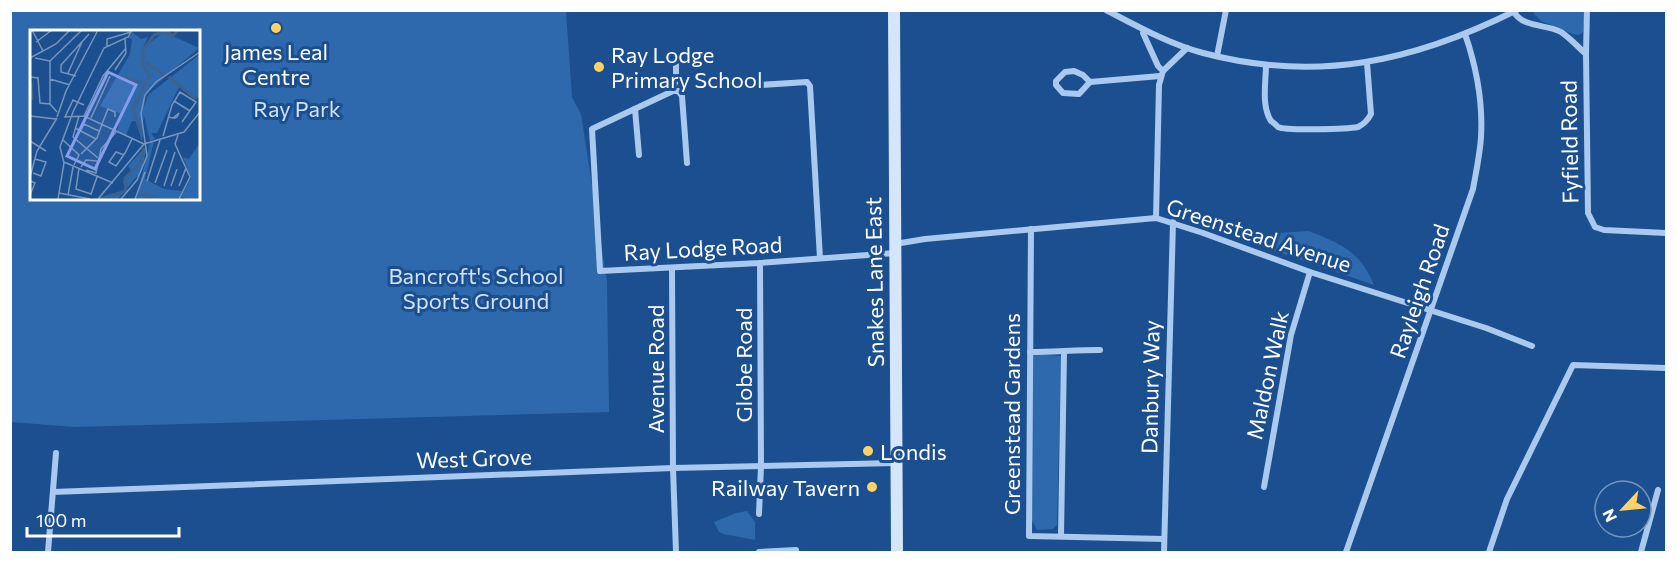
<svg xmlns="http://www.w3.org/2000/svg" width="1677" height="563" font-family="Commissioner,sans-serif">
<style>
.green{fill:#2e69ad;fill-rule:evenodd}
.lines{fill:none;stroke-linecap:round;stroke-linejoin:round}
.street{stroke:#a9c9ee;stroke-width:6}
.secondary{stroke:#d6e6fa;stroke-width:12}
.poi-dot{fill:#ffd166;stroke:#1b4f8f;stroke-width:2}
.labels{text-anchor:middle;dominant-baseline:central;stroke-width:6;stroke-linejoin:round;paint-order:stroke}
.poi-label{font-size:22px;fill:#fff;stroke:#1b4f8f;text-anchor:start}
.park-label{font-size:22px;fill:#cfe3fa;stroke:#1b4f8f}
.street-label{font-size:22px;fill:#fff;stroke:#1b4f8f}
.inset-river{fill:none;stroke:#3c6290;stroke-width:3}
.inset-road{fill:none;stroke:#7695bc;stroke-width:1.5}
.view{fill:#839eea;fill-opacity:0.15;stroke:#839eea;stroke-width:3}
.inset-edge{fill:none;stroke:#fff;stroke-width:3}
</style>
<rect width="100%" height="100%" fill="#1b4f8f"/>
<g class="green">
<path d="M10,11H566L572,97L581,114L607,282L609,412L75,427L11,422ZM32,32H198V198H32Z"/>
<path d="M1534,11H1585L1583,32L1579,35L1573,34L1541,21L1534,14Z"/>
<path d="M1309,231C1341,244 1360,251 1374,285L1252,243L1277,233Z"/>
<path d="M1033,354L1061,356L1057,525L1053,529L1037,530L1031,519Z"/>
<path d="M747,511L755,522V540L723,534L719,532L714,522L736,513Z"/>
</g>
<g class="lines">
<g class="street">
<path d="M1106,10C1137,26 1169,44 1203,53C1317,83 1413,62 1517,10"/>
<path d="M1514,12C1523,28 1547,24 1561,32C1570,38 1578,47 1586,54L1588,213L1595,227L1604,230L1666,233"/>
<path d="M1144,30L1143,33L1158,66L1163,71L1159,85L1156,218"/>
<path d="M1586,54L1587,10"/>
<path d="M1217,56L1226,10"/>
<path d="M1266,65C1266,81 1261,106 1271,121C1272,121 1277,126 1278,127C1286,131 1348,129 1358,127C1364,124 1368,120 1371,114L1367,63"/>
<path d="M1074,71L1083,75L1090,82L1079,94L1063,93L1056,85V81L1065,72Z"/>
<path d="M1163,71L1187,48"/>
<path d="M1090,82L1160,76"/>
<path d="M760,85L807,82L810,86L820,258"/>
<path d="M670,92L676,81V62"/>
<path d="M635,109L639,155"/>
<path d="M687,163L682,96L678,91H673L592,129L600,271L760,263L895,253"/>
<path d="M1031,229L1029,536L1164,539"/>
<path d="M895,244L925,239L1156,218L1203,233L1310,272L1486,328L1532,346"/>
<path d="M672,269L673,468L676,552"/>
<path d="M1030,352C1054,352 1075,350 1100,350"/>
<path d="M1264,487L1291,335L1310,272"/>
<path d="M53,492L673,468L896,463"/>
<path d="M759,514L761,466L760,263"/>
<path d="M1061,536L1064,353"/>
<path d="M48,552L56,453"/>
<path d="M759,552L796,550"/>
<path d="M1164,552L1173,222"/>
<path d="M1346,552L1473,189C1476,172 1480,154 1481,137C1483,103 1476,66 1465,34"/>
<path d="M1489,552L1507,499L1573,365L1666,368"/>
<path d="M1641,552L1658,490"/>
</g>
<path class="secondary" d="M894,10L897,552"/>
</g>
<g class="poi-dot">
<circle cx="276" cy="28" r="6"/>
<circle cx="599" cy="67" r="6"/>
<circle cx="868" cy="451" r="6"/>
<circle cx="872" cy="487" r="6"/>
</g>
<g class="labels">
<g class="poi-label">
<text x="276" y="51" text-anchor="middle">James Leal<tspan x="276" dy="25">Centre</tspan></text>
<text x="611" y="54">Ray Lodge<tspan x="611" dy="25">Primary School</tspan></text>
<text x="880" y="451">Londis</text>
<text x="860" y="487" text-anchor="end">Railway Tavern</text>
</g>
<g class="park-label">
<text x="297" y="108">Ray Park</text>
<text x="476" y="275">Bancroft's School<tspan x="476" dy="25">Sports Ground</tspan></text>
</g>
<g class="street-label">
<text transform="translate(1569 142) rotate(-91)">Fyfield Road</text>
<text transform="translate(1259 235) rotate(18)">Greenstead Avenue</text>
<text transform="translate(703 248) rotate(-3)">Ray Lodge Road</text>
<text transform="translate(874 282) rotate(-91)">Snakes Lane East</text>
<text transform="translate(1419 291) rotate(-71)">Rayleigh Road</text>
<text transform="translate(743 365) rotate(-90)">Globe Road</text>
<text transform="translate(655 369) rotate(-90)">Avenue Road</text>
<text transform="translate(1267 375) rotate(-78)">Maldon Walk</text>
<text transform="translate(1150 387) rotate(-89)">Danbury Way</text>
<text transform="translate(1011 414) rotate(-90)">Greenstead Gardens</text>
<text transform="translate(474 458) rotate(-2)">West Grove</text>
</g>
</g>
<g transform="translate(30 30)">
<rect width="170" height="170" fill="#1b4f8f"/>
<path d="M102,2L111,9L118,7L113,18L134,2L169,18L115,64L112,112L106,91H102L96,105L87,101L92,84L70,76L100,24L102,9L98,8ZM169,25V69L149,57L127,103H121L125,109L120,111L113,81L118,65ZM124,111L115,149L134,159L153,161L149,168L106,169L120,113ZM169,114V169H157L151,167L161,148L153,127L159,129ZM117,115L112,140L88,169H77L96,159L93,152L101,140L98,136Z" fill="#2e69ad"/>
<path class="inset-river" d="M115,32L133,44M87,46L116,54M139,47L166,69M1,52L2,70M112,106L103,79L120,46L112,34L114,19L124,5L136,1L143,6L148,0M110,164L129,169M70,169L96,161L95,148L110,133L114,118"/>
<path class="inset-road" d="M2,0L13,21M6,12L22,0M77,16V9L101,2M0,28L26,14L40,0M5,28L20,31V74M20,31L52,0M85,40L96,23L95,9M38,43L52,12M46,46L31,42V35L59,4M0,47L8,48L10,73L20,74L27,82M20,49L40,55M144,71L160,81M54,75L43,70L35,87L54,86L114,114M0,86L26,89M49,86L43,107L68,128M54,86L73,46L96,18M27,87L36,61L68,0M138,87L143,88H145L147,87L149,83L143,88M61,88L80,46M72,94L78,79L85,82V87M45,98L66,109M51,100L54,94L69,101M148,105L145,114L160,147L149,169M133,106L142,75L150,62L166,72L152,92M33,110L49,125L44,135M0,111L16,121M51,124L67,108L72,94M94,125L86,122L79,132L86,136L95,123L102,109M34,132L83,153M51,137L56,130L67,131M49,138L46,159L61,164L67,147M56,140L66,143L71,119L87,101M3,143L11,146L16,132L5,129M0,147L7,121L27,88M0,151L5,153L0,165M117,151L130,110M125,153L137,120M134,156L145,122M141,156L147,139M149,156L156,138M29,163L60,169M38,165L43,137M28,169L34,133L30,117L43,82L74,18L98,7L102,0M68,169L114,114L154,102L170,82M91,169L107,150L117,126L111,83L115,65L126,52L170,22M105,169L115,142"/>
<path class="view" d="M78,42L106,55L65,139L37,126Z"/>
<rect width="170" height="170" class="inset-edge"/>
</g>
<rect width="1677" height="563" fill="none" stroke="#ffffff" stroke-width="24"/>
<g transform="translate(1623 509) rotate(244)"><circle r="28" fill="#1b4f8f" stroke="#7695bc" stroke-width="1.5"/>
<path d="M0-4.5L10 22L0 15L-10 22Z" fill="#ffd166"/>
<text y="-9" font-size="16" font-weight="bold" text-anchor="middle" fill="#ffffff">N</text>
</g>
<path d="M27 527v9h152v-9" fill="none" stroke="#ffffff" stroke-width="3"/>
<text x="36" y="527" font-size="18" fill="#ffffff" stroke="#1b4f8f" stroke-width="4.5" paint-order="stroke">100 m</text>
</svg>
